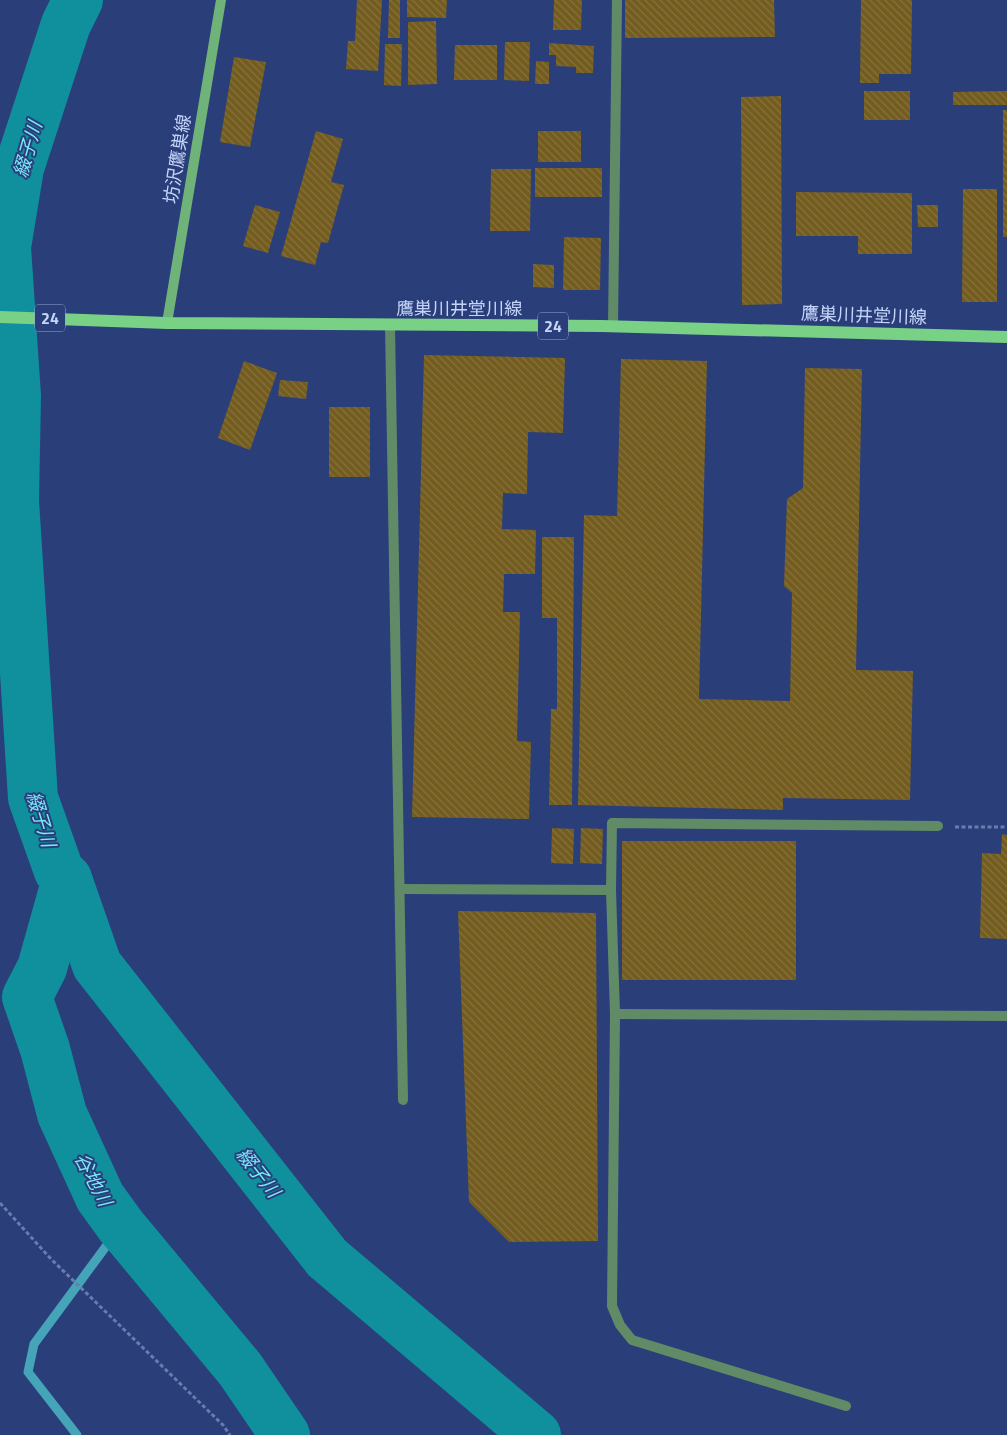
<svg xmlns="http://www.w3.org/2000/svg" width="1007" height="1435" font-family="'Titillium Web','Noto Sans JP',sans-serif">
<style>
.lines{fill:none;stroke-linecap:round;stroke-linejoin:round}
.stream{stroke:#46a4b8;stroke-width:9}
.river{stroke:#108f9d;stroke-width:50}
.building{fill:url(#building-back-hatch)}
.path{stroke:#6a7cae;stroke-width:3;stroke-dasharray:4 2.5;stroke-linecap:butt}
.service{stroke:#618b66;stroke-width:10}
.minor{stroke:#618b66;stroke-width:10}
.secondary{stroke:#6fb379;stroke-width:10}
.primary{stroke:#79d186;stroke-width:12}
.labels{text-anchor:middle;dominant-baseline:central;stroke-width:4;stroke-linejoin:round;paint-order:stroke}
.shield{fill:#2a3e7a;stroke:#96a7d2;stroke-width:1}
.shield-label{font-size:16px;font-weight:bold;fill:#c5d4f8}
.street-label{font-size:18px;fill:#c5d4f8;stroke:#2a3e7a}
.water-label{font-size:19px;font-style:italic;fill:#79e8f7;stroke:#2a3e7a}
</style>
<defs>
<pattern id="building-back-hatch" width="6" height="6" patternUnits="userSpaceOnUse" patternTransform="scale(1.25)"><rect width="6" height="6" fill="#735c1e"/><path d="M-1 5l2 2M0 0l6 6M5-1l2 2" fill="none" stroke="#85723f"/></pattern>
</defs>
<rect width="100%" height="100%" fill="#2a3e7a"/>
<g class="lines">
<path class="stream" d="M77,1435L28,1372L34,1344L121,1226"/>
<g class="river">
<path d="M78,0L66,24L19,168L6,247L16,396L14,501L33,798L59,871L67,879L97,965L327,1258L536,1435"/>
<path d="M67,879L42,968L27,997L45,1049L62,1114L100,1197L121,1226L240,1369L285,1435"/>
</g>
</g>
<g class="building">
<path d="M357,0H382L378,71L346,69L348,41H355Z"/>
<path d="M389,0H400V38H388Z"/>
<path d="M407,0H447L446,18L407,17Z"/>
<path d="M554,0H582L581,30H553Z"/>
<path d="M625,0H774L775,37L625,38Z"/>
<path d="M861,0H912L911,74H879V83H860Z"/>
<path d="M436,21L437,84L408,85V22Z"/>
<path d="M505,42H530L529,81L504,80Z"/>
<path d="M549,43L594,46L593,73H576V67L556,66V55H549Z"/>
<path d="M385,44H402L401,86L384,85Z"/>
<path d="M455,45H497V80H454Z"/>
<path d="M234,57L266,62L250,147L220,142Z"/>
<path d="M536,61L549,62V84H535Z"/>
<rect x="864" y="91" width="46" height="29"/>
<path d="M1007,91V105H953V92Z"/>
<path d="M781,96L782,304L742,305L741,97Z"/>
<rect x="1003" y="110" width="4" height="127"/>
<path d="M316,131L343,139L331,182L344,185L328,243L321,242L315,265L281,256Z"/>
<rect x="538" y="131" width="43" height="31"/>
<rect x="535" y="168" width="67" height="29"/>
<path d="M491,169H531L530,231H490Z"/>
<path d="M963,189H997V302H962Z"/>
<path d="M796,192L912,193V254H858V236H796Z"/>
<path d="M255,205L280,212L268,253L243,246Z"/>
<path d="M917,205H938V227H918Z"/>
<path d="M564,237L601,238L600,290H563Z"/>
<path d="M533,264L554,265V288L533,287Z"/>
<path d="M424,355L565,358L563,433L528,432L527,494L503,493L502,529L536,530L535,574H504L503,612H520L517,741L531,742L529,819L412,817Z"/>
<path d="M621,359L707,361L699,699L790,701L792,593L784,586L787,499L803,488L805,368L862,369L856,670L913,671L910,800L783,798V810L578,805L584,515L617,516Z"/>
<path d="M244,361L277,373L250,450L218,438Z"/>
<path d="M280,380L308,382L306,399L278,396Z"/>
<rect x="329" y="407" width="41" height="70"/>
<path d="M542,537H574L572,805H549L551,709H557V618H542Z"/>
<path d="M552,828L574,829L573,864L551,863Z"/>
<path d="M581,828L603,829L602,864L580,863Z"/>
<path d="M1002,834L1007,835V939L980,938L982,853L1001,854Z"/>
<rect x="622" y="841" width="174" height="139"/>
<path d="M458,911L596,913L598,1241L509,1242L469,1202Z"/>
</g>
<g class="lines">
<g class="path">
<path d="M955,827H1007"/>
<path d="M0,1203L51,1259L223,1425L230,1435"/>
</g>
<g class="service">
<path d="M390,325L403,1100"/>
<path d="M400,889L611,890"/>
<path d="M615,1014L1007,1016"/>
<path d="M846,1406L632,1340L620,1325L612,1306L615,1014L611,890L612,823L938,826"/>
</g>
<path class="minor" d="M613,327L617,0"/>
<path class="secondary" d="M167,323L221,0"/>
<path class="primary" d="M0,317L167,323L601,326L1007,337"/>
</g>
<g class="labels">
<g class="shield">
<rect x="35" y="304.5" width="30" height="27" rx="4"/>
<rect x="538" y="312.5" width="30" height="27" rx="4"/>
</g>
<g class="shield-label">
<text x="50" y="318">24</text>
<text x="553" y="326">24</text>
</g>
<g class="street-label">
<text transform="translate(177 159) rotate(-81)">坊沢鷹巣線</text>
<text x="459" y="308">鷹巣川井堂川線</text>
<text transform="translate(864 315) rotate(2)">鷹巣川井堂川線</text>
</g>
<g class="water-label">
<text transform="translate(27 149) rotate(-74)">綴子川</text>
<text transform="translate(42 819) rotate(73)">綴子川</text>
<text transform="translate(259 1172) rotate(52)">綴子川</text>
<text transform="translate(94 1179) rotate(62)">谷地川</text>
</g>
</g>
</svg>
